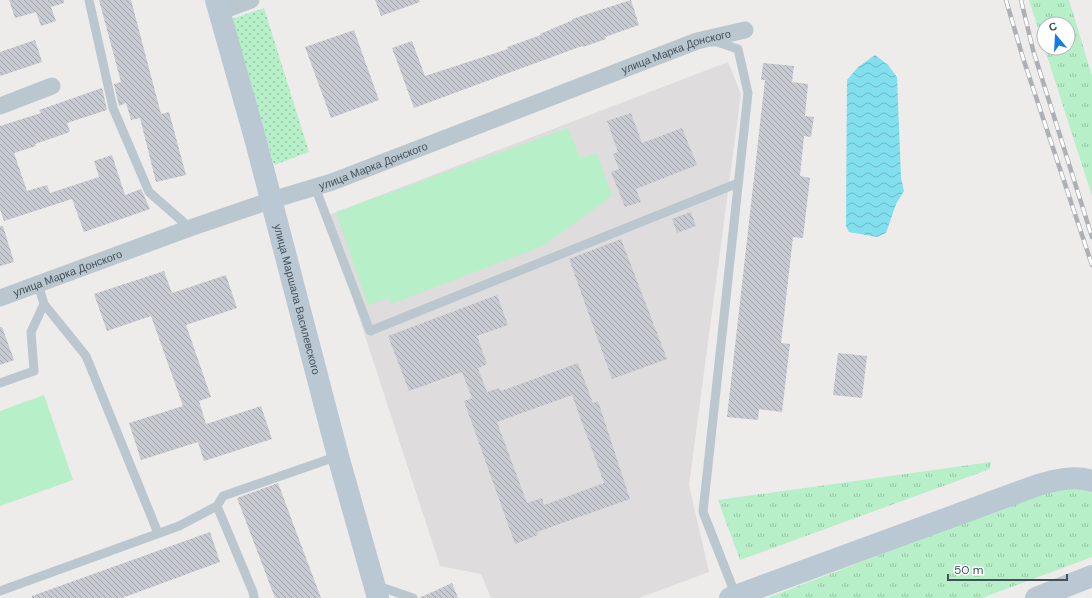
<svg xmlns="http://www.w3.org/2000/svg" width="1092" height="598" font-family="'DM Sans',sans-serif">
<style>
.education{fill:#dfdcdd}
.grass{fill:url(#grass-tufts);fill-rule:evenodd}
.park{fill:url(#park-dots)}
.pitch{fill:#b6efc8}
.water{fill:url(#water-waves)}
.building{fill:url(#building-back-hatch);fill-rule:evenodd}
.lines{fill:none;stroke-linecap:round;stroke-linejoin:round}
.lane{stroke:#bbc7ce;stroke-width:9}
.street{stroke:#bbc7ce;stroke-width:17}
.secondary{stroke:#bac8d3;stroke-width:22}
.rail-casing{stroke:#adb1b6;stroke-width:4.5}
.rail{stroke:#fff;stroke-width:3;stroke-dasharray:9;stroke-linecap:butt}
.labels{text-anchor:middle;dominant-baseline:central;stroke-width:3.5;stroke-linejoin:round;paint-order:stroke}
.street-label{font-size:11px;fill:#435059;stroke:#fff}
</style>
<defs>
<pattern id="grass-tufts" width="24" height="20" patternUnits="userSpaceOnUse"><rect width="24" height="20" fill="#b6efc8"/><path d="M3 7l-1-3M5 7V3M7 7l1-3M15 17l-1-3M17 17v-4M19 17l1-3" fill="none" stroke="#96c4a5"/></pattern>
<pattern id="park-dots" width="8" height="8" patternUnits="userSpaceOnUse"><rect width="8" height="8" fill="#b6efc8"/><path d="M2 2h.1M6 6h.1" fill="none" stroke="#96c4a5" stroke-width="1.8" stroke-linecap="round"/></pattern>
<pattern id="water-waves" width="16" height="10" patternUnits="userSpaceOnUse"><rect width="16" height="10" fill="#81dfee"/><path d="M0 5q4-4 8 0t8 0" fill="none" stroke="#6bb7c4"/></pattern>
<pattern id="building-back-hatch" width="6" height="6" patternUnits="userSpaceOnUse"><rect width="6" height="6" fill="#c7cad0"/><path d="M-1 5l2 2M0 0l6 6M5-1l2 2" fill="none" stroke="#a3a6ac"/></pattern>
</defs>
<rect width="100%" height="100%" fill="#eeebeb"/>
<path class="education" d="M728,62L741,94L689,485L709,572L639,598H491L481,574L440,566L326,216Z"/>
<g class="grass">
<path d="M1029,0H1069L1092,76V196ZM1044,24H1068V48H1044Z"/>
<path d="M991,462L990,469L740,560L718,500Z"/>
<path d="M1063,485L1092,491V557L982,598H767Z"/>
</g>
<path class="park" d="M264,8L309,152L274,165L232,19Z"/>
<g class="pitch">
<path d="M568,128L580,158L597,153L612,196L543,246L391,304L389,298L368,305L336,212Z"/>
<path d="M44,395L73,480L0,506V411Z"/>
</g>
<path class="water" d="M875,55L888,65L897,77L901,178L904,191L896,204L886,233L877,237L849,232L846,226L847,80L858,67Z"/>
<g class="building">
<path d="M9,0H64V3L51,7L56,21L41,26L36,12L15,18Z"/>
<path d="M99,0H131L161,114L169,112L186,175L156,182L140,118L131,120L126,103L119,106L114,84L121,82Z"/>
<path d="M375,0H419L420,2L381,16Z"/>
<path d="M631,0L639,25L605,37L606,39L583,47L582,46L414,108L392,48L412,41L425,76L508,49L507,47L541,35L540,34L573,20L572,19Z"/>
<path d="M354,30L379,100L331,118L305,47Z"/>
<path d="M35,40L42,62L0,76V52Z"/>
<path d="M763,63L794,66L792,82L808,84L805,116L814,117L811,137L804,136L800,176L810,178L803,238L793,237L781,343L790,344L782,412L759,409L758,420L727,417L765,80H761Z"/>
<path d="M102,88L107,110L67,123L70,132L35,144L36,146L14,153L27,191L47,185L50,193L99,177L94,161L112,155L125,195L141,189L150,209L84,232L72,199L4,221L0,209V126L41,113L39,110Z"/>
<path d="M631,113L642,143L682,128L697,165L636,189L641,202L625,207L611,172L619,169L613,154L618,152L607,121Z"/>
<path d="M691,212L696,226L677,233L672,219Z"/>
<path d="M0,226H3L14,262L0,266Z"/>
<path d="M621,239L667,359L612,379L569,259Z"/>
<path d="M164,271L172,293L226,275L237,308L186,325L211,397L199,401L206,424L261,406L272,439L204,461L198,442L141,460L129,423L183,406L151,316L107,331L94,294Z"/>
<path d="M497,295L508,325L477,336L487,364L478,368L487,392L499,388L501,391L578,363L593,403L598,401L630,499L537,532L538,535L515,544L464,401L472,398L462,372L409,391L388,336ZM572,395L604,483L544,505L542,498L527,503L497,422Z"/>
<path d="M0,327H2L14,360L0,365Z"/>
<path d="M838,353L867,356L862,398L833,395Z"/>
<path d="M278,483L306,558L321,598H275L237,498Z"/>
<path d="M210,532L220,562L122,598H32V596Z"/>
<path d="M452,583L458,598H419Z"/>
</g>
<g class="lines">
<g class="lane">
<path d="M89,0L113,108L149,192L190,228"/>
<path d="M711,42H717L738,49L748,93L703,512L736,596"/>
<path d="M315,187L370,331L738,183"/>
<path d="M38,284L44,304L86,356L158,533"/>
<path d="M0,383L34,371L31,332L44,304"/>
<path d="M217,506L253,592L254,598"/>
<path d="M375,585L413,598"/>
<path d="M0,591L179,526L217,506L223,496L338,456"/>
</g>
<g class="street">
<path d="M219,12L251,0"/>
<path d="M0,106L52,86"/>
<path id="s1" d="M0,298L190,228L272,200L332,182L697,41L745,30"/>
</g>
<g class="secondary">
<path id="s2" d="M216,0L255,138L338,456L378,598"/>
<path d="M730,598L1038,485C1055,480 1075,475 1092,481"/>
<path d="M1036,598L1092,576"/>
</g>
<defs>
<g id="rail">
<path d="M1006,0L1023,58L1092,265"/>
<path d="M1021,0L1033,50L1092,237"/>
</g>
</defs>
<use href="#rail" class="rail-casing"/>
<use href="#rail" class="rail"/>
</g>
<g class="labels">
<g class="street-label">
<text stroke="none"><textPath href="#s1" startOffset="720">улица Марка Донского</textPath></text>
<text stroke="none"><textPath href="#s1" startOffset="396">улица Марка Донского</textPath></text>
<text stroke="none"><textPath href="#s1" startOffset="72">улица Марка Донского</textPath></text>
<text stroke="none"><textPath href="#s2" startOffset="310">улица Маршала Василевского</textPath></text>
</g>
</g>
<g transform="translate(1056 36) rotate(342)"><circle r="19" fill="#ffffff" stroke="#b4b9bd"/>
<path d="M0-3L7 15L0 10L-7 15Z" fill="#137cdf"/>
<text y="-6" font-size="11" font-weight="bold" text-anchor="middle" fill="#435059">С</text>
</g>
<path d="M948 574v6h119v-6" fill="none" stroke="#435059" stroke-width="2"/>
<text x="954" y="574" font-size="12" fill="#435059" stroke="#ffffff" stroke-width="3" paint-order="stroke">50 m</text>
</svg>
